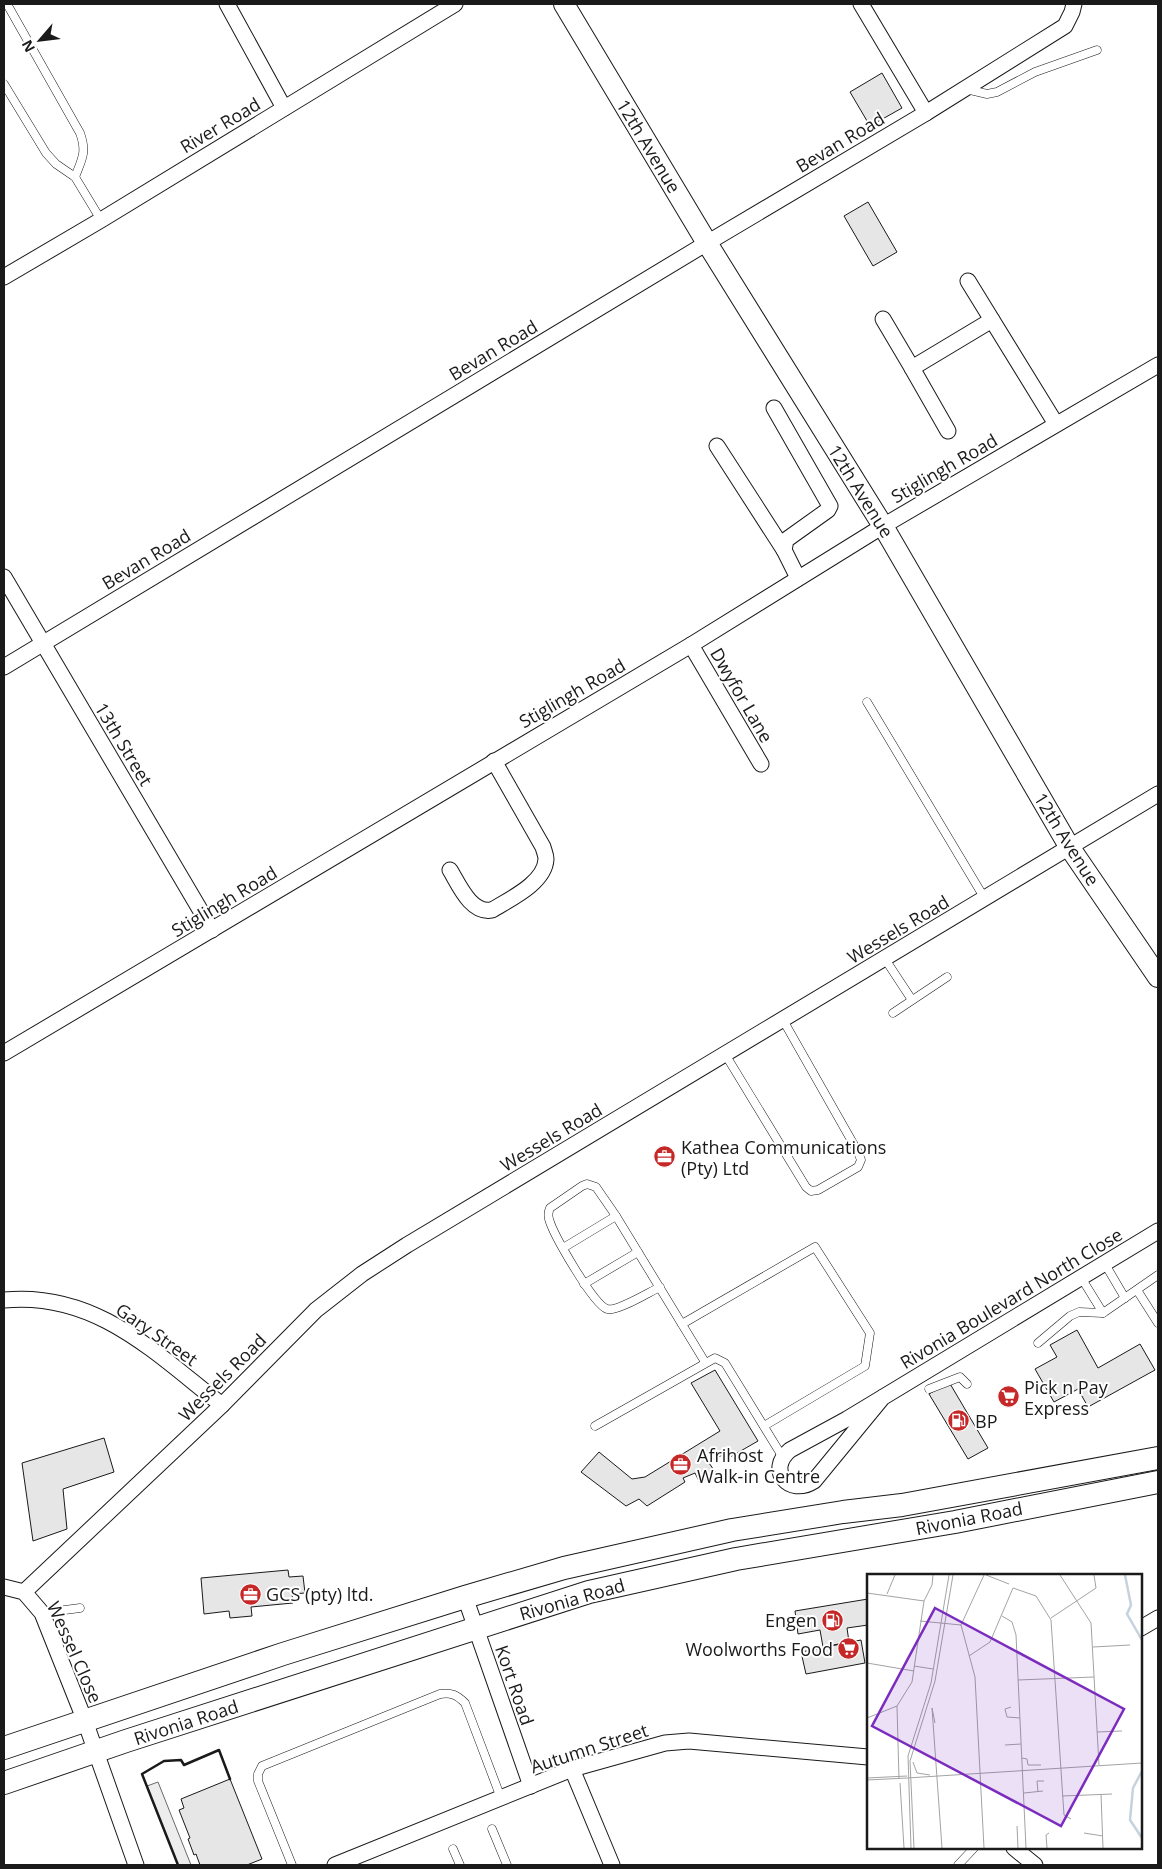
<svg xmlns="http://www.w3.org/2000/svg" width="1162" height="1869" font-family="'Open Sans',sans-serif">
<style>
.parking{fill:#ededed;stroke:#6a6a6a}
.building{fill:#e6e6e6;stroke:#1a1a1a}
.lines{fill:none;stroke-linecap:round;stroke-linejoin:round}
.lane-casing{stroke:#1a1a1a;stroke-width:9}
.street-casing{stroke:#1a1a1a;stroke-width:17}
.secondary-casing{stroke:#1a1a1a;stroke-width:22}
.primary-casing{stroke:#1a1a1a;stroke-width:24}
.lane{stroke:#fff;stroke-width:8}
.street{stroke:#fff;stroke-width:15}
.secondary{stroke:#fff;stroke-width:20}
.primary{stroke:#fff;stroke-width:22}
.wall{stroke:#1a1a1a;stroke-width:2.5}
.labels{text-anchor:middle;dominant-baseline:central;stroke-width:4;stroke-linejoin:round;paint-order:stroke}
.street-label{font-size:18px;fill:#1a1a1a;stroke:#fff}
.poi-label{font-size:18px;fill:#1a1a1a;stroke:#fff;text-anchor:start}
.inset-river{fill:none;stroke:#c6d2dc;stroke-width:2.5}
.inset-road{fill:none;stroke:#a3a3a3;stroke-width:1}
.view{fill:#7b2cbf;fill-opacity:0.15;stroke:#7b2cbf;stroke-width:2.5}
.inset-edge{fill:none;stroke:#1a1a1a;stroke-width:2.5}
</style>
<rect width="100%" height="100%" fill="#fff"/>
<path class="parking" d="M158,1782L191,1865H178L147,1786Z"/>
<g class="building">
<path d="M882,73L902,108L870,126L850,92Z"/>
<path d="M868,202L897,252L873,266L844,216Z"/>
<path d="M1077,1330L1098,1368L1140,1344L1155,1370L1088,1407L1078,1389L1054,1402L1035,1369L1057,1357L1050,1345Z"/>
<path d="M715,1370L758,1441L725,1460L722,1455L709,1463L716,1473L700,1483L695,1473L683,1478L685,1482L647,1506L639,1499L626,1506L581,1472L599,1452L632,1479L645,1477L720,1431L691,1383Z"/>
<path d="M949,1382L988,1448L968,1459L929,1394Z"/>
<path d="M104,1438L114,1472L63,1489L67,1529L33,1541L22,1463Z"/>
<path d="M288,1570L289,1577L303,1576L305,1593L292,1594L293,1603L251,1607L252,1616L230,1618L229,1611L204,1614L201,1578Z"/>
<path d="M868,1599V1625L847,1628L849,1642L823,1647L820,1630L798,1634L795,1611Z"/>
<path d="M861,1640L865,1663L806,1674L801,1652Z"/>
<path d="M230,1779L262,1859L247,1865H200L196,1854L194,1855L188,1839L190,1838L179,1810L184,1808L181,1799Z"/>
</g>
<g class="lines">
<defs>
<g id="lane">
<path d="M7,4L80,133C87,152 82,159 75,177"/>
<path d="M4,84L46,153L56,164L75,177L101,220"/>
<path d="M966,89L987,94L997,92L1035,72L1097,50"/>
<path d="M867,702L985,899"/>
<path d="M885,959L912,1000"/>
<path d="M893,1013L947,977"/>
<path d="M725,1054L806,1187L811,1191L818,1190L858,1167L861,1160L858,1152L783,1020"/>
<path d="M563,1248L616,1216"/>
<path d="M1105,1264L1125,1298"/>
<path d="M1082,1279L1103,1313"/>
<path d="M584,1284L638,1252"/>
<path d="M660,1287C649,1292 617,1312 607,1309C593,1304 553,1234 549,1219C548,1215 548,1212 550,1208L582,1186L587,1184L596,1187L616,1216L705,1362"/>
<path d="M1137,1290L1158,1323"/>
<path d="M682,1324L815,1247L870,1333L865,1366L764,1426"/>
<path d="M1038,1343L1070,1316L1079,1312L1103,1313L1158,1275"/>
<path d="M929,1389L960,1377L967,1384"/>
<path d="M595,1426L715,1358L725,1363L782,1456"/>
<path d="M42,1613L80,1608"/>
<path d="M492,1829L507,1865"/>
<path d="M453,1849L460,1865"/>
<path d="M292,1865L258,1781V1774L262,1766L440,1694C451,1692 457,1695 465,1703L501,1798"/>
<path d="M958,1865L974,1848"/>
</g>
<g id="street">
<path d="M227,4L284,108"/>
<path d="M861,4L926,113"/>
<path d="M4,277L101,220L455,4"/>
<path d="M968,281L1056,424"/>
<path d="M883,319L912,368L992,320"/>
<path d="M912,368L948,431"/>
<path d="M774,408L830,506L828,510L786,540L784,550L798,578"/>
<path d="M717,446L784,550"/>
<path d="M4,577L212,930"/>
<path d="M691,645L761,764"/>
<path d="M4,667L707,243L926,113L1065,26L1072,12L1074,4"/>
<path d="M450,870C459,885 471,914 492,910C510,899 545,883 546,859C546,855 544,851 543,847L494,761"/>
<path d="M4,1053L691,645L883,526L1158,365"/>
<path d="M4,1300C96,1291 155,1353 222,1405"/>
<path d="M883,1397L814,1481C789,1497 766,1470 790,1450L847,1419L1158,1231"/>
<path d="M4,1587L24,1592L42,1613L85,1721L136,1865"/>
<path d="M24,1592L222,1405L316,1310L362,1274L407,1245L1158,794"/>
<path d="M465,1597L531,1786"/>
<path d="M1141,1628L1158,1618"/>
<path d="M572,1769L612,1865"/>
<path d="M1014,1848L1035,1865"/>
<path d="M335,1865L572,1769L665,1743L689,1741L868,1757"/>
</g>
<path id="secondary" d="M564,4L707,243L883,526L1070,848L1158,977"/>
<g id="primary">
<path d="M4,1748L283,1654L465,1597L564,1568L732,1530L843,1512L902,1505L1158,1458"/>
<path d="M4,1783L126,1741L589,1592L736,1559L955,1522L1158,1482"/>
</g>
</defs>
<use href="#lane" class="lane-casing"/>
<use href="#street" class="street-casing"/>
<use href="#secondary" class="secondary-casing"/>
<use href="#primary" class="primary-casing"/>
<use href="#lane" class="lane"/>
<use href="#street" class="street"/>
<use href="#secondary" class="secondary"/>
<use href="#primary" class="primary"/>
<path class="wall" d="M178,1865L142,1774L164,1761L181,1760L184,1765L219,1750L230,1779"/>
</g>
<defs>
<symbol id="office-disc" viewBox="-11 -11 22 22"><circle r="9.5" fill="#c62828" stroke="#fff"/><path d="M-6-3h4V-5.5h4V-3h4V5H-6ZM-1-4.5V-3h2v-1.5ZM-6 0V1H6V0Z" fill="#fff"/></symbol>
<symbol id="supermarket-disc" viewBox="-11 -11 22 22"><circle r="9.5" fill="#c62828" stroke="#fff"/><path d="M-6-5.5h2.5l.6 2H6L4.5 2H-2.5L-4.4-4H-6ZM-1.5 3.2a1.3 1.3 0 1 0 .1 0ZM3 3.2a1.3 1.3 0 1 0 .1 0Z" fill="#fff"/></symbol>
<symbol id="fuel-disc" viewBox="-11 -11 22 22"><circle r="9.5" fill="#c62828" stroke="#fff"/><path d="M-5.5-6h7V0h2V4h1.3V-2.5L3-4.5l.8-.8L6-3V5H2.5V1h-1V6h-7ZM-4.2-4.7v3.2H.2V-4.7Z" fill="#fff"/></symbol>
</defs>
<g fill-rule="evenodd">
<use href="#office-disc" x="652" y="1144" width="25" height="25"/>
<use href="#supermarket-disc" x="996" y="1384" width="25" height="25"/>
<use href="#fuel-disc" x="946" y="1408" width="25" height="25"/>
<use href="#office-disc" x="668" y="1452" width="25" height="25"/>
<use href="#office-disc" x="238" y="1582" width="25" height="25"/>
<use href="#fuel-disc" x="820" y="1608" width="25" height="25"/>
<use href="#supermarket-disc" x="836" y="1636" width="25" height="25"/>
</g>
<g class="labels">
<g class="street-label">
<text transform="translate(220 125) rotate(-31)">River Road</text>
<text transform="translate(840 142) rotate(-31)">Bevan Road</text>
<text transform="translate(649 146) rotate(59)">12th Avenue</text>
<text transform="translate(493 350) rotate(-31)">Bevan Road</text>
<text transform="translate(944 468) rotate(-30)">Stiglingh Road</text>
<text transform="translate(861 491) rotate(58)">12th Avenue</text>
<text transform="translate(146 559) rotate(-31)">Bevan Road</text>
<text transform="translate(572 693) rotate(-30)">Stiglingh Road</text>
<text transform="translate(742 695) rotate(60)">Dwyfor Lane</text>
<text transform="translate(124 744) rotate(59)">13th Street</text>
<text transform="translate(1067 839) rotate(58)">12th Avenue</text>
<text transform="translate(224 901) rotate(-31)">Stiglingh Road</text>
<text transform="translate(898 929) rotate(-31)">Wessels Road</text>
<text transform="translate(551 1137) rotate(-31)">Wessels Road</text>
<text transform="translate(1011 1298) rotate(-31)">Rivonia Boulevard North Close</text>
<text transform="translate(157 1334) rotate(35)">Gary Street</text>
<text transform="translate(222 1377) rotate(-45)">Wessels Road</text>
<text transform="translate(969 1518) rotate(-11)">Rivonia Road</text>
<text transform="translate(572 1599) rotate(-16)">Rivonia Road</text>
<text transform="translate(75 1652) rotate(66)">Wessel Close</text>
<text transform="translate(515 1685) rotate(71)">Kort Road</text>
<text transform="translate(186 1722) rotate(-18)">Rivonia Road</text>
<text transform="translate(589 1748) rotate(-18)">Autumn Street</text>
</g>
<g class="poi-label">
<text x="681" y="1147">Kathea Communications<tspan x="681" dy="21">(Pty) Ltd</tspan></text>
<text x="1024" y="1387">Pick n Pay<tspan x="1024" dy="21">Express</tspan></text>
<text x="975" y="1421">BP</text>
<text x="697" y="1455">Afrihost<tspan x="697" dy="21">Walk-in Centre</tspan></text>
<text x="266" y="1594">GCS (pty) ltd.</text>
<text x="817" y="1620" text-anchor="end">Engen</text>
<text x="833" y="1649" text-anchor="end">Woolworths Food</text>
</g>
</g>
<g transform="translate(867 1574)">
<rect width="275" height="275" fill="#fff"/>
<path class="inset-river" d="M258,1L264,31L260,40L275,66M275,197L266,214L263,246L275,264"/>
<path class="inset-road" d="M119,1L142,10M193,1L224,49L232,191M0,19L57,27M20,20L28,1M57,27L65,11L66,1M135,42L145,48L149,61L159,274M184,44L229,14L227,1M53,47L94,51M94,51L108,103L117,274M94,51L117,1M226,73L263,71M102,82L123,68L146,14L169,22L184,46L197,241L204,245M0,89L47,97M47,92L66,95M151,106L227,103M144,133L138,135L140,143L153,144M0,144L30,132M68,149L65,134L75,274M230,158L255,157M138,171L154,170M155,184L160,185L161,191H174M46,188L50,199L63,201M0,204L40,202M40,204L275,189M32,205L30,132L45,108L57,27M0,206L40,204M33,209L37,274M171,218L170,207H177M157,219L176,217M234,220L236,274M195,222L245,220M150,252L151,274M217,259L236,262M44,274L41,182L64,109L82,1M47,274L43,187L68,107L86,1M180,274L179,261L182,259"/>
<path class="view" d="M68,34L257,135L194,252L5,152Z"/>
<rect width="275" height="275" class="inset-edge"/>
</g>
<rect width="1162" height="1869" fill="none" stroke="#1a1a1a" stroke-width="10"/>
<g transform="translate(40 40) rotate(242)" stroke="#ffffff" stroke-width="4" paint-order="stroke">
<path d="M0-4L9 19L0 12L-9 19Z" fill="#1a1a1a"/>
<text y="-8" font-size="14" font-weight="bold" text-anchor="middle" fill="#1a1a1a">N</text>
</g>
</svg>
